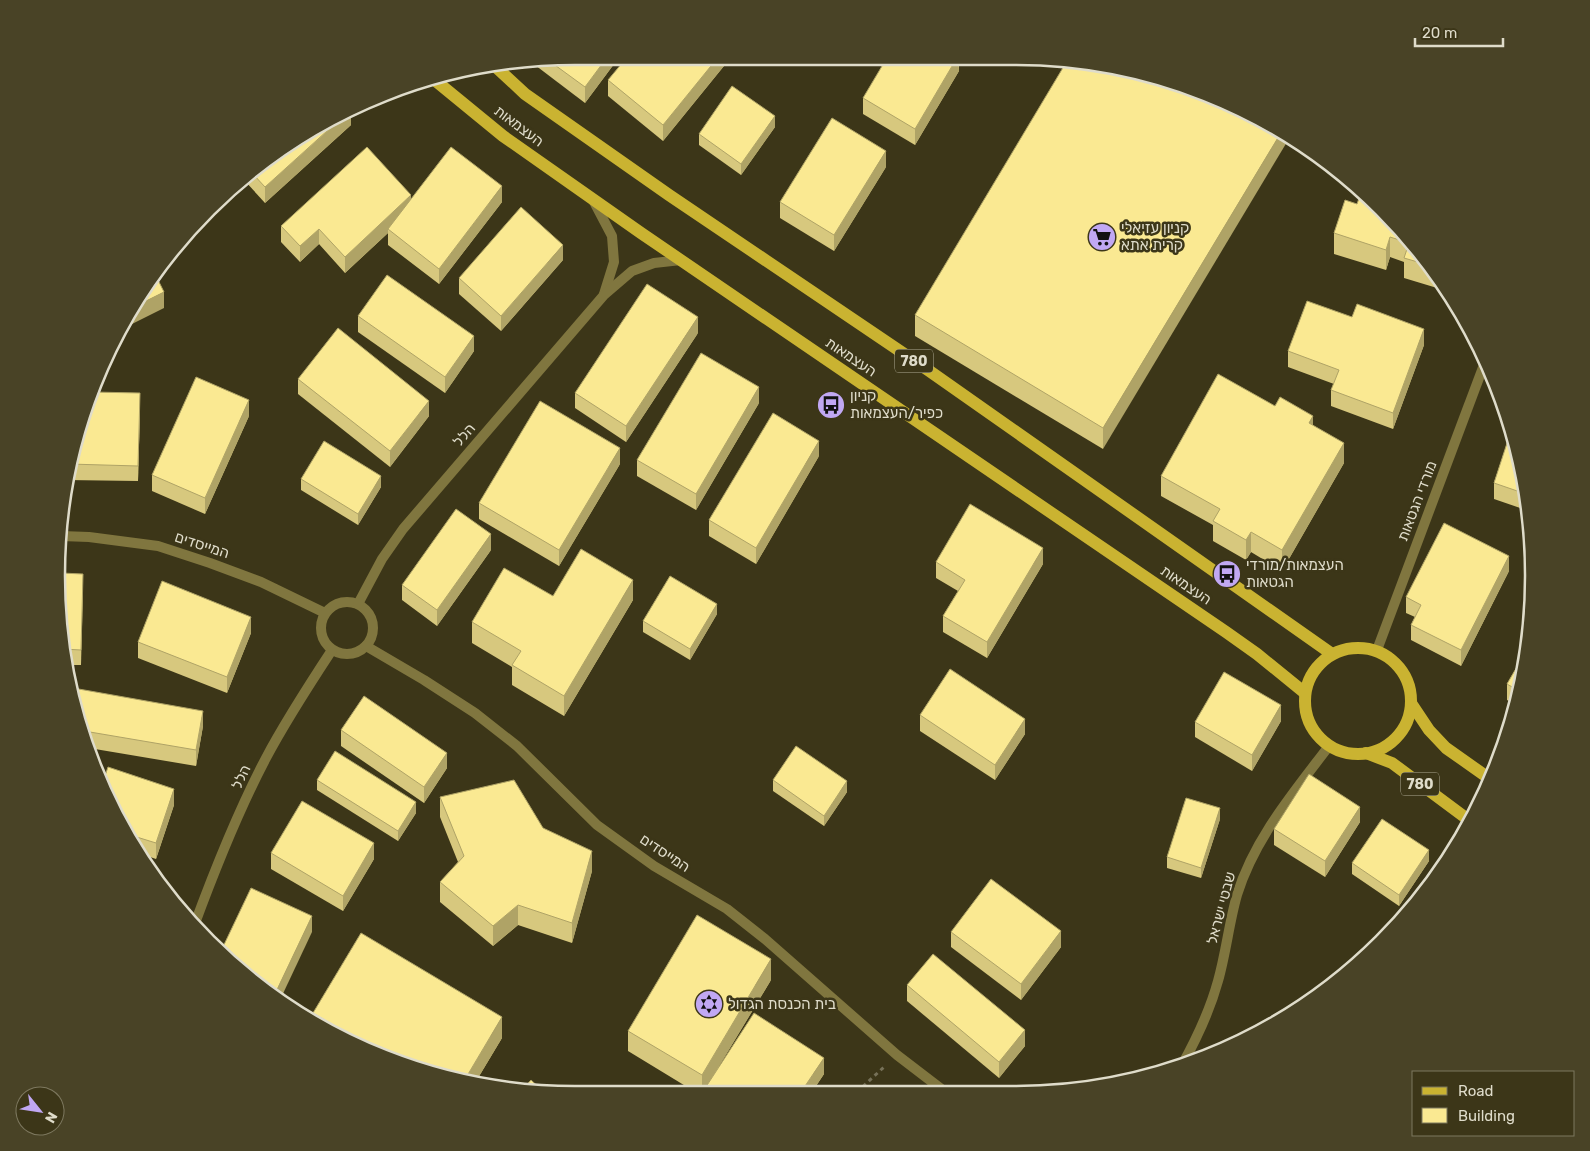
<svg xmlns="http://www.w3.org/2000/svg" width="1590" height="1151" font-family="Rubik,Heebo,sans-serif">
<style>
.lines{fill:none;stroke-linecap:round;stroke-linejoin:round}
.path{stroke:#767158;stroke-width:3;stroke-dasharray:4 4;stroke-linecap:butt}
.minor{stroke:#80763f;stroke-width:10}
.primary{stroke:#cab331;stroke-width:12}
.wall{fill:#d7c87e}
.shaded-wall{fill:#afa366}
.building{fill:#fae992;stroke:#afa366}
.labels{text-anchor:middle;dominant-baseline:central;stroke-width:5;stroke-linejoin:round;paint-order:stroke}
.shield{fill:#3c3618;stroke:#aeaa95;stroke-width:1}
.shield-label{font-size:14px;font-weight:bold;fill:#dfdcca}
.street-label{font-size:15px;fill:#dfdcca;stroke:#3c3618}
.poi-label{font-size:15px;fill:#dfdcca;stroke:#3c3618;text-anchor:start}
.rim{fill:none;stroke:#dfdcca;stroke-width:2.5}
</style>
<rect width="100%" height="100%" fill="#3c3618"/>
<g class="lines">
<path class="path" d="M857,1092L884,1067"/>
<g class="minor">
<path d="M593,200L612,236L614,262L604,294"/>
<path d="M61,536L89,537L158,546L210,563L261,582L325,613"/>
<circle cx="347" cy="628" r="26"/>
<path d="M358,604L382,559L403,529L604,295L632,271L654,263L681,260"/>
<path d="M366,646L424,680L475,713L517,746L597,825L654,866L727,909L765,939L897,1055L944,1091"/>
<path d="M1377,650L1485,362"/>
<path d="M194,926C215,869 238,811 266,758C286,720 309,685 332,650"/>
<path d="M1182,1065C1197,1038 1210,1010 1218,981C1226,953 1229,923 1237,895C1254,839 1294,792 1329,746"/>
</g>
<g class="primary">
<path d="M496,67L525,94L669,195L928,370L1332,654"/>
<path d="M431,77L503,136L641,233L1226,632L1257,654L1305,693"/>
<circle cx="1358" cy="701" r="53"/>
<path d="M1411,703L1429,730L1446,748L1490,779"/>
<path d="M1366,753L1392,763L1470,821"/>
</g>
</g>
<g class="wall">
<path d="M576,56H620L585,103L531,62Z"/>
<path d="M728,56V61L663,141L608,96V80Z"/>
<path d="M959,56V71L915,145L863,114V98Z"/>
<path d="M1116,66L1103,449L915,336V315Z"/>
<path d="M351,110V125L265,203L245,181L287,144Z"/>
<path d="M775,127L741,175L699,145V134Z"/>
<path d="M886,167L834,251L780,218V202Z"/>
<path d="M411,198L502,202L439,284L388,245V233L345,273L319,244L300,262L281,242V226Z"/>
<path d="M1357,204L1405,233L1447,291L1404,278V262L1390,257L1386,270L1334,254V233Z"/>
<path d="M563,260L501,331L459,294V278Z"/>
<path d="M358,316L474,351L445,393L358,332Z"/>
<path d="M698,333L626,442L575,408V393Z"/>
<path d="M1424,345L1393,429L1331,406V390L1334,384L1288,367V351Z"/>
<path d="M298,379L429,416L390,467L298,394Z"/>
<path d="M759,403L696,510L637,476V460Z"/>
<path d="M1275,406L1313,425L1344,463L1282,571L1251,552L1246,560L1213,541V525L1161,496V476Z"/>
<path d="M140,409L138,481L66,480L74,441Z"/>
<path d="M249,416L205,514L152,491V475Z"/>
<path d="M1511,431L1529,508V511L1494,499V483Z"/>
<path d="M819,456L756,564L709,536V520Z"/>
<path d="M620,464L559,566L479,519V503Z"/>
<path d="M301,479L381,487L358,525L301,490Z"/>
<path d="M491,550L437,626L402,600V585Z"/>
<path d="M936,562L1043,564L987,658L943,632V616L958,591L936,578Z"/>
<path d="M1509,571L1461,666L1411,640V625L1415,617L1406,613V597Z"/>
<path d="M83,589L81,665H66L61,644Z"/>
<path d="M553,596L633,600L564,716L512,685V667L472,643V622Z"/>
<path d="M717,614L690,660L643,632V621Z"/>
<path d="M251,633L227,693L138,658V642Z"/>
<path d="M1525,653L1517,705L1507,700V684Z"/>
<path d="M73,688L203,726L196,766L89,748Z"/>
<path d="M920,715L1025,734L995,780L920,731Z"/>
<path d="M1281,721L1252,771L1195,737V722Z"/>
<path d="M341,730L447,768L424,803L341,746Z"/>
<path d="M317,780L416,813L398,841L317,790Z"/>
<path d="M773,780L847,792L824,826L773,791Z"/>
<path d="M102,785L174,805L156,859L138,853Z"/>
<path d="M440,797L543,828L592,871L572,943L518,925L493,946L440,902V882L458,862L440,817Z"/>
<path d="M1220,819L1201,878L1167,868V857Z"/>
<path d="M1360,822L1325,877L1274,845V829Z"/>
<path d="M271,853L374,859L343,911L271,869Z"/>
<path d="M1429,861L1399,906L1352,874V863Z"/>
<path d="M951,932L1061,947L1021,1000L951,947Z"/>
<path d="M771,980L719,1066L824,1074L812,1092L697,1093L628,1051V1031Z"/>
<path d="M907,985L1025,1046L999,1078L907,1001Z"/>
<path d="M313,1013L502,1038L475,1083L441,1077L346,1041L313,1021Z"/>
</g>
<g class="shaded-wall">
<path d="M608,56H620L585,103V87Z"/>
<path d="M719,56H728V61L663,141V125Z"/>
<path d="M958,56L959,71L915,145V129Z"/>
<path d="M351,110V125L265,203V187Z"/>
<path d="M775,116V127L741,175V164Z"/>
<path d="M1282,131L1290,137L1103,449V428Z"/>
<path d="M886,151V167L834,251V235Z"/>
<path d="M502,186V202L439,284V269Z"/>
<path d="M411,195V211L388,229V233L345,273V257Z"/>
<path d="M319,229V244L300,262V246Z"/>
<path d="M1390,237V257L1386,270V250Z"/>
<path d="M563,245V260L501,331V316Z"/>
<path d="M164,292V308L120,330L136,306Z"/>
<path d="M698,317V333L626,442V426Z"/>
<path d="M1424,329V345L1393,429V413Z"/>
<path d="M474,336V351L445,393V377Z"/>
<path d="M759,387V403L696,510V494Z"/>
<path d="M140,393V409L138,481V466Z"/>
<path d="M249,400V416L205,514V498Z"/>
<path d="M429,401V416L390,467V451Z"/>
<path d="M1313,416V436L1309,423Z"/>
<path d="M819,441V456L756,564V548Z"/>
<path d="M1344,443V463L1282,571V550Z"/>
<path d="M620,448V464L559,566V550Z"/>
<path d="M381,476V487L358,525V514Z"/>
<path d="M1251,532V552L1246,560V540Z"/>
<path d="M491,534V550L437,626V610Z"/>
<path d="M1043,548V564L987,658V642Z"/>
<path d="M1509,556V571L1461,666V650Z"/>
<path d="M633,580V600L564,716V696Z"/>
<path d="M717,604V614L690,660V649Z"/>
<path d="M251,617V633L227,693V677Z"/>
<path d="M1281,705V721L1252,771V755Z"/>
<path d="M203,711V726L196,766V750Z"/>
<path d="M1025,719V734L995,780V765Z"/>
<path d="M447,753V768L424,803V787Z"/>
<path d="M847,781V792L824,826V816Z"/>
<path d="M174,789V805L156,859V843Z"/>
<path d="M416,802V813L398,841V831Z"/>
<path d="M1360,807V822L1325,877V861Z"/>
<path d="M1220,808V819L1201,878V868Z"/>
<path d="M374,843V859L343,911V896Z"/>
<path d="M1429,850V861L1399,906V895Z"/>
<path d="M592,851V871L572,943V923Z"/>
<path d="M518,905V925L493,946V926Z"/>
<path d="M312,916V932L280,1000L274,996Z"/>
<path d="M1061,931V947L1021,1000V984Z"/>
<path d="M771,959V980L703,1093H702V1075Z"/>
<path d="M502,1017V1038L475,1083L464,1081Z"/>
<path d="M1025,1030V1046L999,1078V1062Z"/>
<path d="M824,1058V1074L812,1092H801Z"/>
</g>
<g class="building">
<path d="M576,56H608L585,87L548,60Z"/>
<path d="M628,56H719L663,125L608,80Z"/>
<path d="M888,56H958L915,129L863,98Z"/>
<path d="M1067,61L1116,66L1213,96L1274,126L1282,131L1103,428L915,315Z"/>
<path d="M732,86L775,116L741,164L699,134Z"/>
<path d="M349,111L265,187L253,174L287,144Z"/>
<path d="M832,118L886,151L834,235L780,202Z"/>
<path d="M367,147L411,195L345,257L319,229L300,246L281,226Z"/>
<path d="M451,147L502,186L439,269L388,229Z"/>
<path d="M1362,190L1405,233L1428,265L1404,258L1409,243L1390,237L1386,250L1334,233L1345,200L1357,204Z"/>
<path d="M521,207L563,245L501,316L459,278Z"/>
<path d="M387,275L474,336L445,377L358,316Z"/>
<path d="M156,276L164,292L136,306Z"/>
<path d="M647,284L698,317L626,426L575,393Z"/>
<path d="M1307,301L1352,317L1357,304L1424,329L1393,413L1331,390L1339,370L1288,351Z"/>
<path d="M338,328L429,401L390,451L298,379Z"/>
<path d="M701,353L759,387L696,494L637,460Z"/>
<path d="M1218,374L1275,406L1280,397L1313,416L1309,423L1344,443L1282,550L1251,532L1246,540L1213,521L1220,509L1161,476Z"/>
<path d="M196,377L249,400L205,498L152,475Z"/>
<path d="M92,392L140,393L138,466L69,464L74,441Z"/>
<path d="M540,401L620,448L559,550L479,503Z"/>
<path d="M773,413L819,441L756,548L709,520Z"/>
<path d="M1511,431L1526,494L1494,483Z"/>
<path d="M324,441L381,476L358,514L301,479Z"/>
<path d="M970,504L1043,548L987,642L943,616L965,580L936,562Z"/>
<path d="M456,509L491,534L437,610L402,585Z"/>
<path d="M1444,523L1509,556L1461,650L1411,625L1421,605L1406,597Z"/>
<path d="M581,549L633,580L564,696L512,665L521,651L472,622L504,568L553,596Z"/>
<path d="M61,573L83,574L81,650L62,649L61,644Z"/>
<path d="M670,576L717,604L690,649L643,621Z"/>
<path d="M162,581L251,617L227,677L138,642Z"/>
<path d="M1525,653L1519,691L1507,684Z"/>
<path d="M950,669L1025,719L995,765L920,715Z"/>
<path d="M1224,672L1281,705L1252,755L1195,722Z"/>
<path d="M73,688L203,711L196,750L84,731Z"/>
<path d="M364,696L447,753L424,787L341,730Z"/>
<path d="M796,746L847,781L824,816L773,780Z"/>
<path d="M335,751L416,802L398,831L317,780Z"/>
<path d="M108,767L174,789L156,843L127,834L102,785Z"/>
<path d="M1309,774L1360,807L1325,861L1274,829Z"/>
<path d="M514,780L543,828L592,851L572,923L518,905L493,926L440,882L464,856L440,797Z"/>
<path d="M1186,798L1220,808L1201,868L1167,857Z"/>
<path d="M302,801L374,843L343,896L271,853Z"/>
<path d="M1382,819L1429,850L1399,895L1352,863Z"/>
<path d="M991,879L1061,931L1021,984L951,932Z"/>
<path d="M1434,879L1426,892L1422,897Z"/>
<path d="M251,888L312,916L274,996L259,987L221,951Z"/>
<path d="M697,915L771,959L702,1075L628,1031Z"/>
<path d="M361,933L502,1017L464,1081L441,1077L383,1055L313,1013Z"/>
<path d="M933,954L1025,1030L999,1062L907,985Z"/>
<path d="M754,1013L824,1058L801,1092L702,1093Z"/>
<path d="M1236,1037L1243,1042L1231,1046Z"/>
<path d="M531,1080L546,1094L522,1090Z"/>
<path d="M634,1090L638,1093H632Z"/>
</g>
<defs>
<symbol id="supermarket-disc" viewBox="-11 -11 22 22"><circle r="9.5" fill="#c1a8f3" stroke="#3c3618"/><path d="M-6-5.5h2.5l.6 2H6L4.5 2H-2.5L-4.4-4H-6ZM-1.5 3.2a1.3 1.3 0 1 0 .1 0ZM3 3.2a1.3 1.3 0 1 0 .1 0Z" fill="#111"/></symbol>
<symbol id="bus-disc" viewBox="-11 -11 22 22"><circle r="9.5" fill="#c1a8f3" stroke="#3c3618"/><path d="M-5-6H5V4H4V6H2V4H-2V6H-4V4H-5ZM-3.5-4V0h7V-4ZM-3.5 1.2v1.5H-2V1.2ZM2 1.2v1.5H3.5V1.2Z" fill="#111"/></symbol>
<symbol id="synagogue-disc" viewBox="-11 -11 22 22"><circle r="9.5" fill="#c1a8f3" stroke="#3c3618"/><path d="M0-6.5L5.6 3.2H-5.6ZM0 6.5L5.6-3.2H-5.6Z" fill="#111"/></symbol>
</defs>
<g fill-rule="evenodd">
<use href="#supermarket-disc" x="1086" y="221" width="32" height="32"/>
<use href="#bus-disc" x="815" y="389" width="32" height="32"/>
<use href="#bus-disc" x="1211" y="558" width="32" height="32"/>
<use href="#synagogue-disc" x="693" y="988" width="32" height="32"/>
</g>
<g class="labels">
<g class="shield">
<rect x="895" y="349.5" width="38" height="23" rx="4"/>
<rect x="1401" y="772.5" width="38" height="23" rx="4"/>
</g>
<g class="shield-label">
<text x="914" y="361">780</text>
<text x="1420" y="784">780</text>
</g>
<g class="street-label">
<text transform="translate(519 126) rotate(37)">העצמאות</text>
<text transform="translate(851 357) rotate(34)">העצמאות</text>
<text transform="translate(464 435) rotate(-49)">הלל</text>
<text transform="translate(1417 501) rotate(-69)">מורדי הגטאות</text>
<text transform="translate(202 545) rotate(18)">המייסדים</text>
<text transform="translate(1186 585) rotate(34)">העצמאות</text>
<text transform="translate(241 777) rotate(-65)">הלל</text>
<text transform="translate(665 853) rotate(33)">המייסדים</text>
<text transform="translate(1221 908) rotate(-75)">שבטי ישראל</text>
</g>
<g class="poi-label">
<text x="1121" y="228">קניון עזיאלי<tspan x="1121" dy="17">קרית אתא</tspan></text>
<text x="850" y="396">קניון<tspan x="850" dy="17">כפיר/העצמאות</tspan></text>
<text x="1246" y="565">העצמאות/מורדי<tspan x="1246" dy="17">הגטאות</tspan></text>
<text x="728" y="1004">בית הכנסת הגדול</text>
</g>
</g>
<path d="M0 0H1590V1151H0ZM575 65H1015A510 510 0 0 1 1525 575V576A510 510 0 0 1 1015 1086H575A510 510 0 0 1 65 576V575A510 510 0 0 1 575 65Z" fill="#494326" fill-rule="evenodd"/>
<path class="rim" d="M575 65H1015A510 510 0 0 1 1525 575V576A510 510 0 0 1 1015 1086H575A510 510 0 0 1 65 576V575A510 510 0 0 1 575 65Z"/>
<rect x="1412" y="1071" width="162" height="65" fill="#3c3618" stroke="#7d785f"/>
<rect x="1422" y="1087" width="25" height="8" fill="#cab331" stroke="#7d785f"/>
<text x="1458" y="1096" font-size="15" fill="#dfdcca">Road</text>
<rect x="1422" y="1108" width="25" height="15" fill="#fae992" stroke="#7d785f"/>
<text x="1458" y="1121" font-size="15" fill="#dfdcca">Building</text>
<g transform="translate(40 1111) rotate(120)"><circle r="24" fill="#3c3618" stroke="#7d785f"/>
<path d="M0-4L9 19L0 12L-9 19Z" fill="#c1a8f3"/>
<text y="-8" font-size="14" font-weight="bold" text-anchor="middle" fill="#dfdcca">N</text>
</g>
<path d="M1415 38v8h88v-8" fill="none" stroke="#dfdcca" stroke-width="2.5"/>
<text x="1422" y="38" font-size="15" fill="#dfdcca" stroke="#3c3618" stroke-width="4" paint-order="stroke">20 m</text>
</svg>
